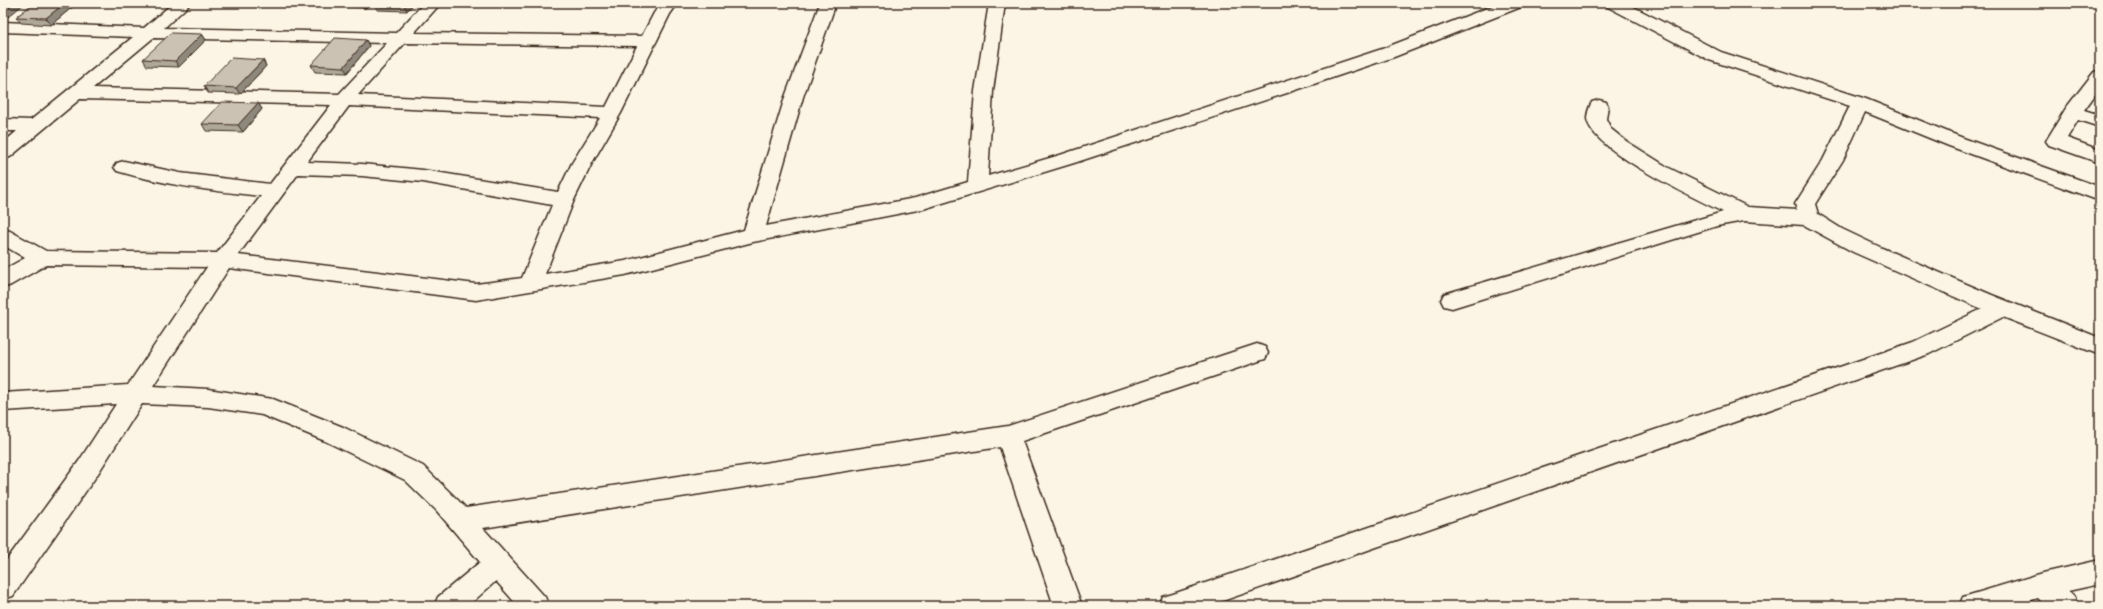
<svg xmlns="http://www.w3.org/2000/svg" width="2103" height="609" font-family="'Balsamiq Sans',sans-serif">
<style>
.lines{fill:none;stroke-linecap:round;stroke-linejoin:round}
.minor-casing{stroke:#3b2a1e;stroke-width:3}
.minor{fill:#fcf5e5;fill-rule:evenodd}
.wall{fill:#afa79a;stroke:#3b2a1e}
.shaded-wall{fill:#8f887d;stroke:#3b2a1e}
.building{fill:#ccc2b3;stroke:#3b2a1e}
</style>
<rect width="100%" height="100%" fill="#fcf5e5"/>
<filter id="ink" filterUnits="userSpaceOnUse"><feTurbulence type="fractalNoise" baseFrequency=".025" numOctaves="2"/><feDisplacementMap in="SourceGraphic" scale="8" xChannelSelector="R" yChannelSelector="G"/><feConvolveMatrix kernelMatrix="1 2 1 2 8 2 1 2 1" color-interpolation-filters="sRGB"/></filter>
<g filter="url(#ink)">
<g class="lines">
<defs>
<g id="minor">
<path d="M173,3H191L164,28L396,33L424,3H441L414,33L642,36L654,13L661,3H678L670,14L621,113L592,163L574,200L545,274L625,261L744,230L785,97L820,3H836L803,97L766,226L915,198L968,182L975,91L989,3H1005L993,91L988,176L1060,155L1382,49L1500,3H1523L1521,7L1394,57L1293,91L1074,163L923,209L753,242L625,275L476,300L229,268L153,386L208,389L273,399L343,427L423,466L466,508L1008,426L1257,344L1265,347L1268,353L1265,359L1022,441L1082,606H1054L1000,447L483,528L545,597L549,606H518L496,581L468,606H434L438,597L480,562L436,510L405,480L325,441L262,415L208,407L142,404L97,475L13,596L3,599V565L79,461L116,404L3,411V393L128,385L207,267L46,265L11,285L3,288V270L25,258L3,245V229L10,231L46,251L217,253L261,196C212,191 164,185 117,171L114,167L117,163L124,161L180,173L270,184L331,105L80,99L10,157L3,159V143L17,131H3V119L31,120L133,37L3,32V22L144,28ZM153,38L387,43L339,94L93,88ZM405,43L637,46L606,107L358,95ZM349,106L600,118L572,163L558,192L423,170L362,164L307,162ZM298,174L362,176L423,182L552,205L522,278L476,284L238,255Z"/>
<path d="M1606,3H1626L1721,52L1866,99L1963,138L2100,187V201L1949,146L1865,112L1843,160L1815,204L1818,214L1842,229L1882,248L1992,295L2100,338V355L2003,317L1929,354L1208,606H1159L1163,597L1173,594L1913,342L1982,309L1853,252L1804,225L1744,221L1717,226L1452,308L1444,306L1441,300L1444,294L1723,212C1695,198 1592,151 1587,119C1587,114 1589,107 1592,102L1599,100L1606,102L1608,106L1606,119L1611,129L1626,141L1669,168L1748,207L1797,210L1795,204L1823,160L1850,106L1709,60L1608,7Z"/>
<path d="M2100,71V88L2084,110L2100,115V127L2078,120L2067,138L2100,150V163L2049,145L2046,141L2066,108L2094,72Z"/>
<path d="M2100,560V584L2068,591L2074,597L2078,606H2046L2038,598L2013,606H1959L1963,597L2043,573Z"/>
</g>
</defs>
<use href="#minor" class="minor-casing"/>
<use href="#minor" class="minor"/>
</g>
<g class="wall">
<path d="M34,3H77L51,25L21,23L16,17Z"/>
<path d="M298,3H332L329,6L299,5Z"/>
<path d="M335,3H371L366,8L337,6Z"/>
<path d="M374,3H414L407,11L377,10Z"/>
<path d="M202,34L206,40L179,67L147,66L143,59Z"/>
<path d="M366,40L369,46L347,73L315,72L311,65Z"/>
<path d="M263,60L266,66L240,94L208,93L204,86Z"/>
<path d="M258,103L262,109L243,132L206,131L202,124Z"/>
</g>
<g class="shaded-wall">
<path d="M13,3H25L3,21V11Z"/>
<path d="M65,3H77L51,25L46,18Z"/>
<path d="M327,3H332L329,6Z"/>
<path d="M364,3H371L366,8Z"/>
<path d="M405,3H414L407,11L404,5Z"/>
<path d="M202,34L206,40L179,67L175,61Z"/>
<path d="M366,40L369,46L347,73L344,67Z"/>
<path d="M263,60L266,66L240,94L236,88Z"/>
<path d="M258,103L262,109L243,132L238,125Z"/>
</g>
<g class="building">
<path d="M3,3H13L3,11Z"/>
<path d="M34,3H65L46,18L16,17Z"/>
<path d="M374,3H405L404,5Z"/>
<path d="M171,33L202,34L175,61L143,59Z"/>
<path d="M335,38L366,40L344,67L311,65Z"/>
<path d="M231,58L263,60L236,88L204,86Z"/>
<path d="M222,102L258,103L238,125L202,124Z"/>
</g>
</g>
<rect width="2103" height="609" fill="none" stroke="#fcf5e5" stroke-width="16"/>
<rect x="8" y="8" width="2087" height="593" fill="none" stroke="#3b2a1e" stroke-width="1.5" filter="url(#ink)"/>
</svg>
